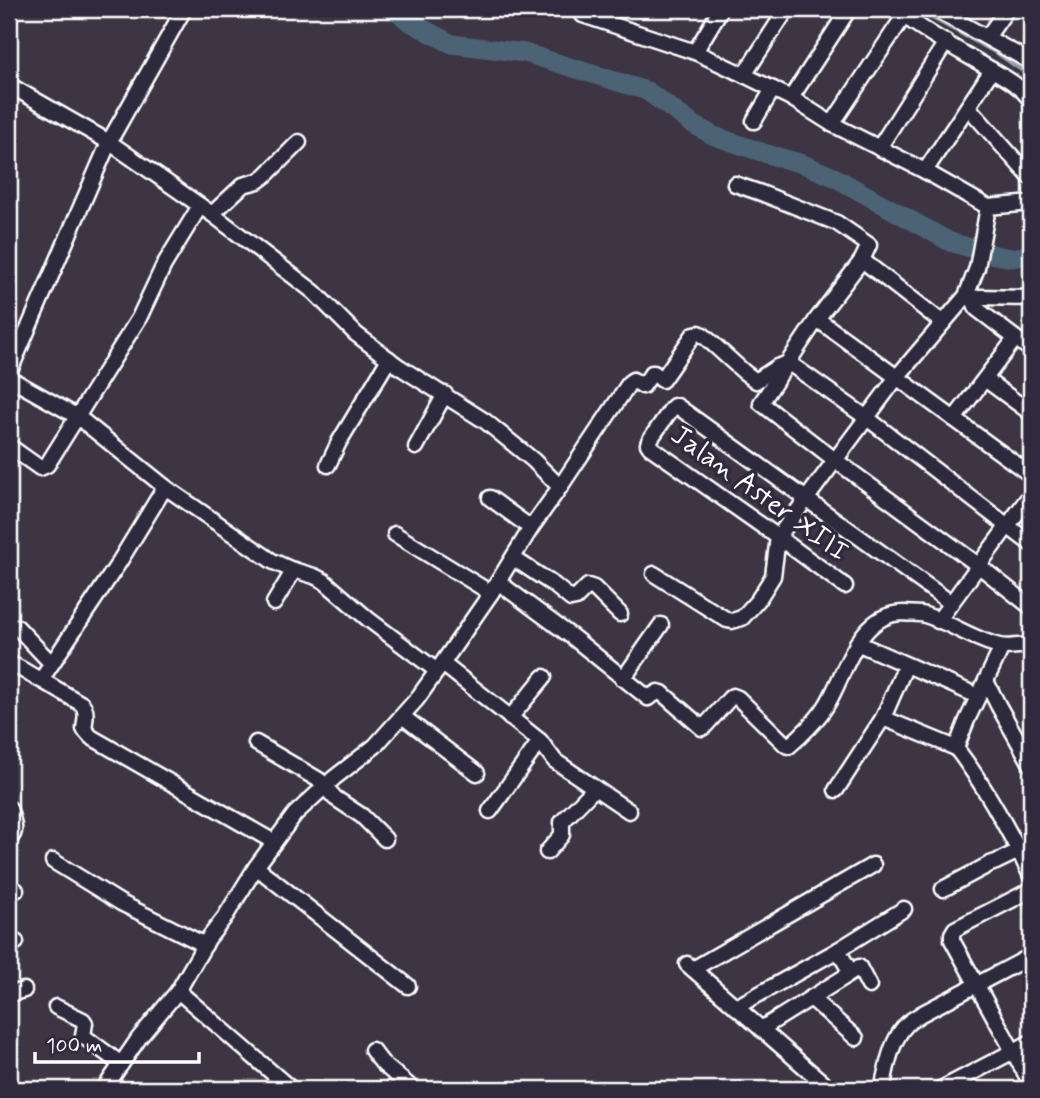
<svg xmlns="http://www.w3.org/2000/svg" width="1040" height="1098" font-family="Mynerve,sans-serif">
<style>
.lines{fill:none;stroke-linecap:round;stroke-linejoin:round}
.stream{stroke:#93a1ac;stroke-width:3.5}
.river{stroke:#4b6375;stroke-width:19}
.minor-casing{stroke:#fff;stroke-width:19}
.minor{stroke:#2f2a3d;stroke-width:14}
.labels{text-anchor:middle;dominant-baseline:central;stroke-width:7;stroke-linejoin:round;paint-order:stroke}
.street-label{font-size:28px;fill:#fff;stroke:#2f2a3d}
</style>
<rect width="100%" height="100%" fill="#3d3444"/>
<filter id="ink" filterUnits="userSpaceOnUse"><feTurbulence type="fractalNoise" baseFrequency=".0143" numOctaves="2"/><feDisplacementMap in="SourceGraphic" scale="14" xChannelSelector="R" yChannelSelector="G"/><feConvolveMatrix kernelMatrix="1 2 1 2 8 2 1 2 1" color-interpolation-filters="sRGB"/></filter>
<g filter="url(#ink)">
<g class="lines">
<path class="stream" d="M915,9L998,54L1031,77"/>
<path class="river" d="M395,9L408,21L452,44L525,53L647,91L691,123L714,136L767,154L803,164L834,177L950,242L995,255L1012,258L1031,254"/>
<defs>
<g id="minor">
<path d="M577,9L583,15L695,52L744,75L791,98L832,124L925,171L988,207"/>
<path d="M895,9C922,31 962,52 992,70C1008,79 1020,86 1031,100"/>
<path d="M935,9L1031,62"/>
<path d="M988,36L1007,9"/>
<path d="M695,52L721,9"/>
<path d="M744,75L787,9"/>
<path d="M9,85L109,142L212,214L314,292L356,334L398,366L485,421L533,460L560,487L531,528L491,593L437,671"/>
<path d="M791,98L849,9"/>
<path d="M968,107L1031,178"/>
<path d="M754,121L773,89"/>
<path d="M832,124L904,16"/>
<path d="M879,148L946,42"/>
<path d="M925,171L992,70"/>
<path d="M735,184L761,193L837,223L869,245L862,260L817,319"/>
<path d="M212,214L243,185L258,181L266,175L299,142"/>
<path d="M862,260L943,323"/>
<path d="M966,296L973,299L977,309L1031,350"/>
<path d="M973,299L980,297L1031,298"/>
<path d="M9,373L109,142L184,9"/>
<path d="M9,378L78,417L165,487L272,561L290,569L314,576L324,581L368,619L437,671L417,699L375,746L334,778L295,814L256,867L225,917L208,939L178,991L139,1038L104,1089"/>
<path d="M985,379L1031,413"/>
<path d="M954,419L1015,339"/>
<path d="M9,446L40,468L47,465L139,318L164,265L200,206"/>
<path d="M416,447L445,394"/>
<path d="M328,465L339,442L389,359"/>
<path d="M1031,475L817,319L761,403L835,460L978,565L1031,607"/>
<path d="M165,487L118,564L41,680L82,704C88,712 85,720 84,729L91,737L274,842"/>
<path d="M560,487L630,382L633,380L643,386L652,373H654L662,380L694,334L699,333L703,335L744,372L756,381L777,367L789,363L867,418L1031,544"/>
<path d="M490,498L531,528"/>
<path d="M395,534L491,593"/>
<path d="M513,558L554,585L571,599L576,598L588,586L594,588L620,614"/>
<path d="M654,574L727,620L732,621L742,618L758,600L773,576L778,537L897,377L966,296L977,268L988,207L1031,203"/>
<path d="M498,582L575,639L648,698L658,692L662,693L702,728L705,726L730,698L733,696L738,698L786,745L789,746C801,736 818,719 826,706C846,674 857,613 904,613C911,614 919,613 925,615C951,623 974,640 1000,646C1010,649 1021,643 1031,647"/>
<path d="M845,586L778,537L650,447L648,444L649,441L672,408L674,406H677L951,603"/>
<path d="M274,603L294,570"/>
<path d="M938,621L1031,494"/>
<path d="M17,627L51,663"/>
<path d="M857,643L978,696"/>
<path d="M1002,647L967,720L956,748C986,787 1010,832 1031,876"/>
<path d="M9,664C20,666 30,676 41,680"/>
<path d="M443,664L540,741L490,811"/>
<path d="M623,679L661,625"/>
<path d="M986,681L998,705L1031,764"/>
<path d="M402,716L477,773"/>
<path d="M510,718L544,677"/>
<path d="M883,718L956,748"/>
<path d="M540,741L555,761L629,811"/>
<path d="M256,743L319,780L335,798L362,816L385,839"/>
<path d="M836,790L883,718L906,665"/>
<path d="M9,808C12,818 19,832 9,839"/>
<path d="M547,852L562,835V822L595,788"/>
<path d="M53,861L121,903L205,945"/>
<path d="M256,867L408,986"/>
<path d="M943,889L990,864L996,862L1031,845"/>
<path d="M1031,890L955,929L952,934V940L1031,1084"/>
<path d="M9,891L16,890"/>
<path d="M9,943L16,942"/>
<path d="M687,964L830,1089"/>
<path d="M693,969L873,865"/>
<path d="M851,973L859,967L869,986"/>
<path d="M178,991L291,1089"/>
<path d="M9,994L24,990"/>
<path d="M811,998L856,1038"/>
<path d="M56,1007L83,1020L85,1023L83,1036L121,1064"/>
<path d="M736,1007L838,950L904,909"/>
<path d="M761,1029L851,973L838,950"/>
<path d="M372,1050L383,1064L413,1089"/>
<path d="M882,1089C887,1068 890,1041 907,1024C911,1020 917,1017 921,1014L1031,956"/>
<path d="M941,1089L1031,1042"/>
</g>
</defs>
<use href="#minor" class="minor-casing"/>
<use href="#minor" class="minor"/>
</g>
</g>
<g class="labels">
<g class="street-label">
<text transform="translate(759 494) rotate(36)">Jalan Aster XIII</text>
</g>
</g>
<rect width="1040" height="1098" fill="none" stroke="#2f2a3d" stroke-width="35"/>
<rect x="18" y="18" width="1005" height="1063" fill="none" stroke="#fff" stroke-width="2.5" filter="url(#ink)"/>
<path d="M35 1052v10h164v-10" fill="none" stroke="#ffffff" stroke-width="3.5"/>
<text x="46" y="1052" font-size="21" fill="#ffffff" stroke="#2f2a3d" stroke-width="5" paint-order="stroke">100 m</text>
</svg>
